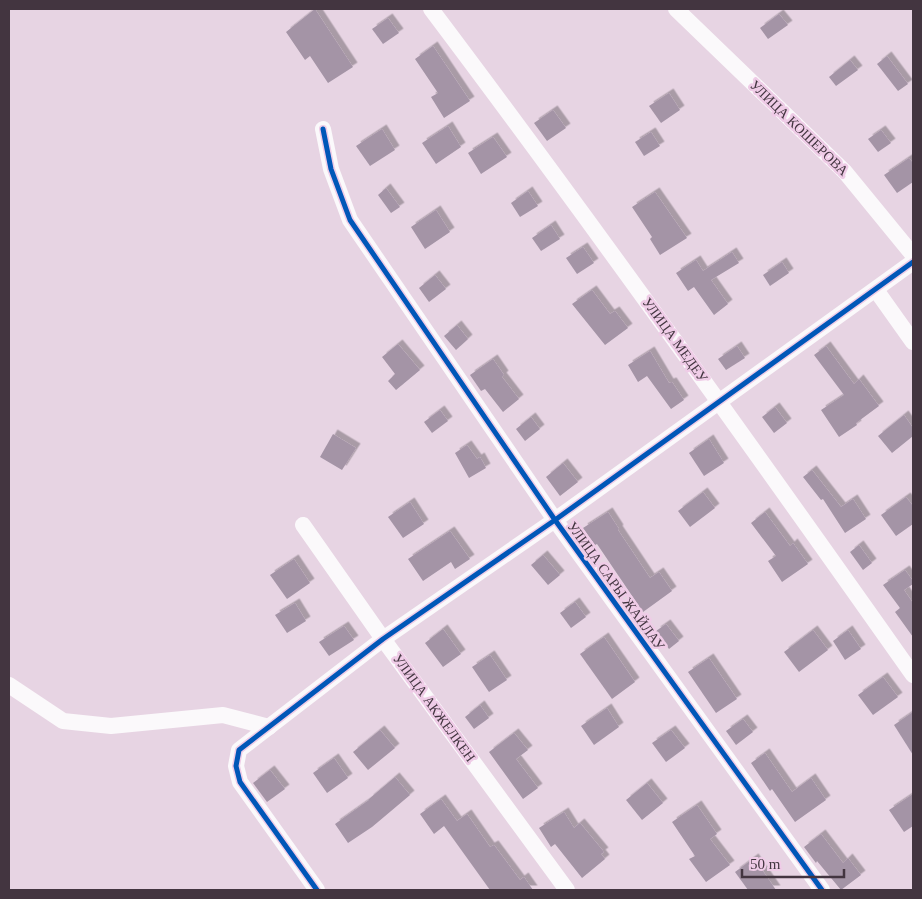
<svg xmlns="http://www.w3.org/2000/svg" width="922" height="899" font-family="'Times New Roman',serif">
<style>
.building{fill:#a494a6;filter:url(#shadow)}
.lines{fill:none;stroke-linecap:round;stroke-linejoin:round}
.minor{stroke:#fbf9fb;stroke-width:16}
.cycleway-casing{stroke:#efcce7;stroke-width:8}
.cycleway{stroke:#0057b8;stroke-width:5}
.labels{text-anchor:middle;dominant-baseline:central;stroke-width:5;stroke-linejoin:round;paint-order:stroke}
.street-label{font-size:14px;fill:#433540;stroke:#efcce7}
</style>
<defs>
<filter id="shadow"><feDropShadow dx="4.5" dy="-4.5" stdDeviation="0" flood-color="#0004"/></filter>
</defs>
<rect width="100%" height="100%" fill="#e7d4e3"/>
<g class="building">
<path d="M315,9L353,67L328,83L310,56L305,60L286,32Z"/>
<path d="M779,14L788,25L768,39L760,28Z"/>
<path d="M388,18L399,33L383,44L372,29Z"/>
<path d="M433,46L470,101L444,118L431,97L438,93L415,59Z"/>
<path d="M887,56L908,84L898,91L877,64Z"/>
<path d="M850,60L858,70L836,86L829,77Z"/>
<path d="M669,93L680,110L661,123L649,106Z"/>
<path d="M553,110L566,128L547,141L534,123Z"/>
<path d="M448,126L461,147L436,164L422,143Z"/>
<path d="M382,129L395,150L370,166L356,146Z"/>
<path d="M881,130L891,143L878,152L868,139Z"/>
<path d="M651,132L660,146L644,156L635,142Z"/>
<path d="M493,137L507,157L481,174L468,153Z"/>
<path d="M909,158L913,163V182L897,193L884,175Z"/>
<path d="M386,188L400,207L391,213L378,195Z"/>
<path d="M528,191L538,206L520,217L511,203Z"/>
<path d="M655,192L687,238L660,255L650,239L652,237L632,207Z"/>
<path d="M436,210L450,232L425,249L411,227Z"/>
<path d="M551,225L560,239L541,251L532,238Z"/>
<path d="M583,247L594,263L577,274L566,258Z"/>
<path d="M732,252L739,263L711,280L728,304L714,315L694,287L688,291L676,273L696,260L703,271Z"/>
<path d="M782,262L789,273L770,286L763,275Z"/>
<path d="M435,275L446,289L429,302L419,288Z"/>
<path d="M592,290L610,314L615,311L628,328L605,345L572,304Z"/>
<path d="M457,325L468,339L456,350L444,336Z"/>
<path d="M398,344L420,370L396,390L388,381L395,374L382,357Z"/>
<path d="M737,346L745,358L726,370L718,359Z"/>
<path d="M826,346L854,384L859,379L879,406L856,423L857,425L839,437L821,410L844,395L814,355Z"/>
<path d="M650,351L669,383L672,382L684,400L671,409L647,376L638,382L628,365Z"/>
<path d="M493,359L504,375L502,377L519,399L503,412L485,389L481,391L470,375Z"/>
<path d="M775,407L787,423L774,433L762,417Z"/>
<path d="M440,410L448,421L432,433L424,422Z"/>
<path d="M904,415L913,428V436L892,453L878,436Z"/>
<path d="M531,417L540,429L525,441L516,429Z"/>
<path d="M333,434L356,448L342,470L320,457Z"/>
<path d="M709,439L724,463L704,476L689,453Z"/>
<path d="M467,445L477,459L480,457L486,468L469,478L455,453Z"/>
<path d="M563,463L578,482L560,496L546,477Z"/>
<path d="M812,470L841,507L853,499L866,519L845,533L823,499L821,500L803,477Z"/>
<path d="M703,492L715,508L690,527L678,511Z"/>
<path d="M906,497L913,506V524L896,536L881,515Z"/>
<path d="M410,502L424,524L403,538L388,517Z"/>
<path d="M608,512L619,529L618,530L650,578L659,572L672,591L643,612L597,544L595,545L583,528Z"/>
<path d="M765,512L790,546L793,543L808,564L782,582L768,561L776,556L751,523Z"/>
<path d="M450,531L470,559L455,569L451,562L423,581L408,559Z"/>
<path d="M859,545L872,563L863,570L850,552Z"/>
<path d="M543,555L560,575L548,585L531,565Z"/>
<path d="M294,559L310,583L287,599L270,575Z"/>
<path d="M905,570L913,581V584L904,590L913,603V637L895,612L900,608L883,585Z"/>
<path d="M575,602L586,617L571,628L560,613Z"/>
<path d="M295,603L306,621L287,633L275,615Z"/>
<path d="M666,624L679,641L669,649L656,631Z"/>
<path d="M344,626L354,640L329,656L319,642Z"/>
<path d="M443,629L461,654L443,667L425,643Z"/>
<path d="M813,630L828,650L799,672L784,652Z"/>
<path d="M848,630L861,649L845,660L833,641Z"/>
<path d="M604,637L635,682L612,699L580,654Z"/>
<path d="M490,655L507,680L489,692L472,667Z"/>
<path d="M709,658L737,699L716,713L688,672Z"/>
<path d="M883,677L898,697L873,715L858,695Z"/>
<path d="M480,705L489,718L474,729L465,717Z"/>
<path d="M607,708L619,727L594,745L581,726Z"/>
<path d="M913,712V755L894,725Z"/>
<path d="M743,719L753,732L736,745L726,731Z"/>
<path d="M380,730L395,748L368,770L353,752Z"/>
<path d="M671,730L685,748L666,762L652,743Z"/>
<path d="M514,733L528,750L516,759L538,788L523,799L489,752Z"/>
<path d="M765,753L792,792L811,778L826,800L795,822L772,789L770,791L751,763Z"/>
<path d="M334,758L348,778L327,793L313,773Z"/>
<path d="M270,770L285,789L267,802L253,783Z"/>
<path d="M395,777L410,795L372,827L348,843L335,824L369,800V799Z"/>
<path d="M647,783L663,803L642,820L626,800Z"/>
<path d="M913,794V826L904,832L889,810Z"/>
<path d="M441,799L457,821L467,814L490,847L494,845L520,880L524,877L533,890H490L444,826L434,834L420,814Z"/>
<path d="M697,805L717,834L710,839L730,865L706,882L689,859L695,856L672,822Z"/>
<path d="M564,812L574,828L580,823L604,852L601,854L605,859L582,878L555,844L551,847L539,828Z"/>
<path d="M821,834L843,863L848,858L861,875L841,890L817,861L816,863L804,847Z"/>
<path d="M754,858L776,890H748L735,872Z"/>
</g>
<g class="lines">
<g class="minor">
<path d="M431,9C596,228 755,451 913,675"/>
<path d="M676,9L845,172L913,255"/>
<path d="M323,129L331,169L350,220L555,520L822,890"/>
<path d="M876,290L913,342"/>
<path d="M303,525L383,639L567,890"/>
<path d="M9,685L63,721L111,726L223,715L269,727"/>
<path d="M317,890L240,782L236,766L239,750L383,639L555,520L913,262"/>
</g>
<defs>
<g id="cycleway">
<path d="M323,129L331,169L350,220L555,520L822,890"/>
<path d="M317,890L240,782L236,766L239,750L383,639L555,520L913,262"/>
</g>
</defs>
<use href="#cycleway" class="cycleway-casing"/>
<use href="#cycleway" class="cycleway"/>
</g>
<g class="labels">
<g class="street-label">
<text transform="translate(799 128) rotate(44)">УЛИЦА КОШЕРОВА</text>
<text transform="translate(675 340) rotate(54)">УЛИЦА МЕДЕУ</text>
<text transform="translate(616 586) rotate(54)">УЛИЦА САРЫ ЖАЙЛАУ</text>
<text transform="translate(434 708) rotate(54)">УЛИЦА АКЖЕЛКЕН</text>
</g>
</g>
<rect width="922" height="899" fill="none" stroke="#433540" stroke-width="20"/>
<path d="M742 869v8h102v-8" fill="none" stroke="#433540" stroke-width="2.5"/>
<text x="750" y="869" font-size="15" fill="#433540" stroke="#efcce7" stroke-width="4" paint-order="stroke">50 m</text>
</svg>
